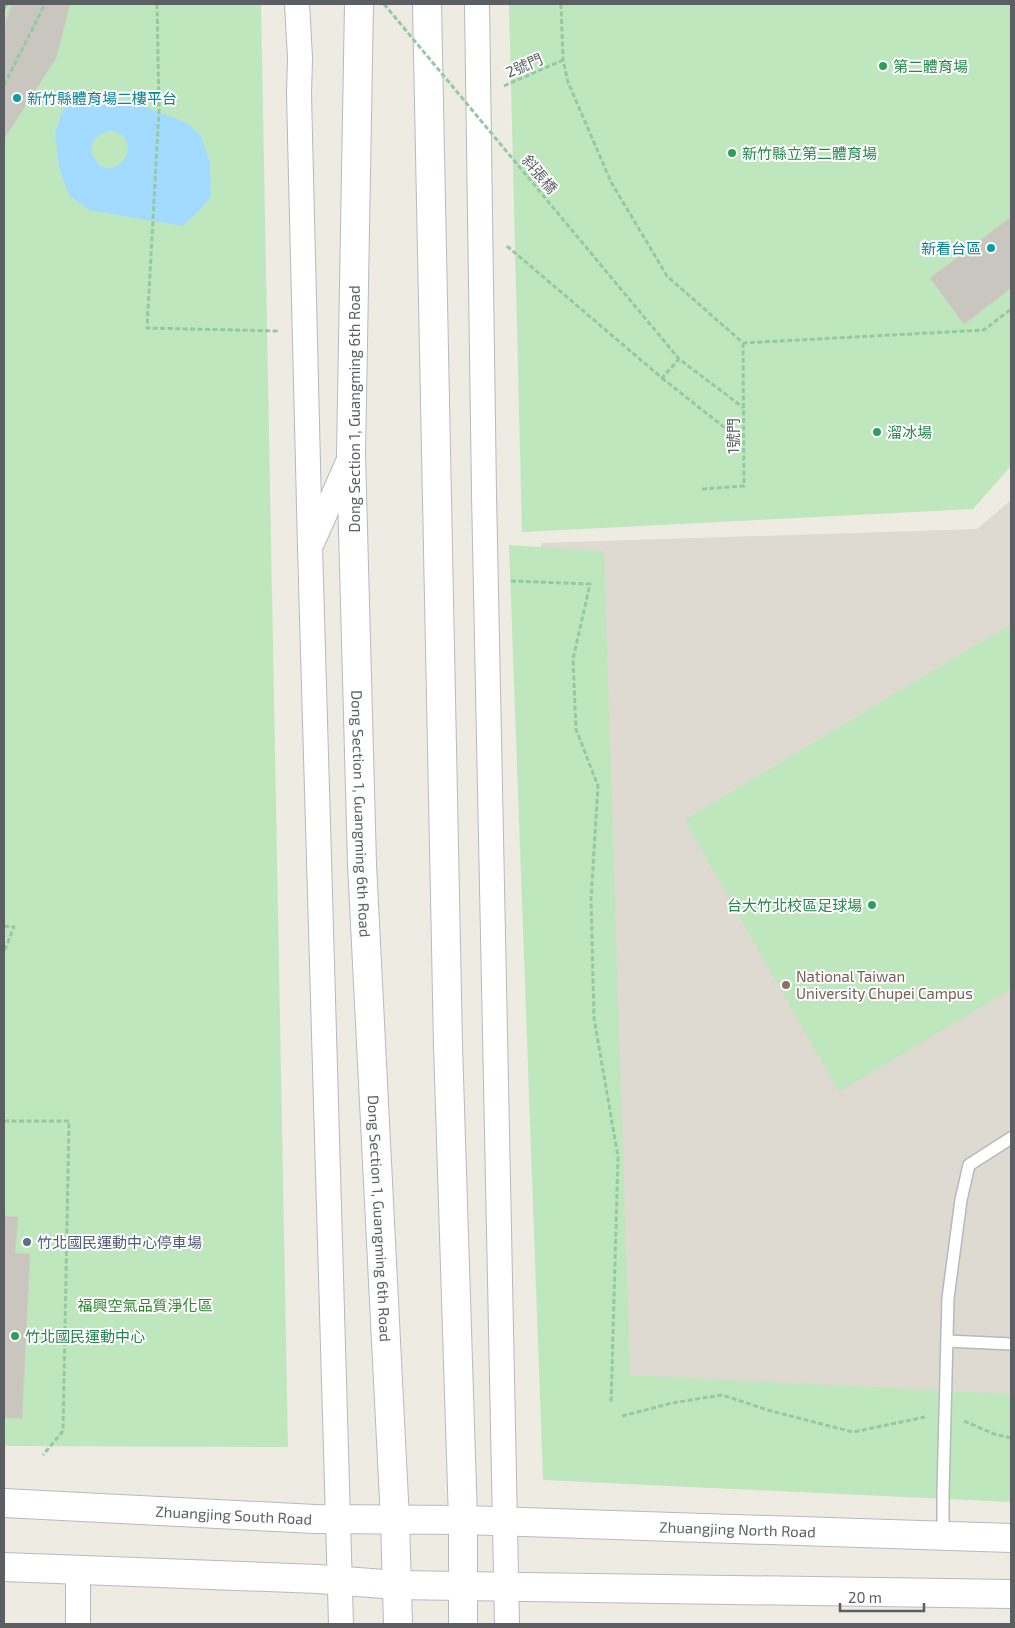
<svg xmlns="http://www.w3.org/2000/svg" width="1015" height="1628" font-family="'Exo 2','Noto Sans TC',sans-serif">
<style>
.education{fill:#dedad1}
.green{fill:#bfe7bd}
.water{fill:#a2dbff;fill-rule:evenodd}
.building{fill:#c9c6bf;stroke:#d3ccc0}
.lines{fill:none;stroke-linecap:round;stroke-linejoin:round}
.lane-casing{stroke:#b5b9bd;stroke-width:14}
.street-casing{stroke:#b5b9bd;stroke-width:26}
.secondary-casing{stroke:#b6bac0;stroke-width:30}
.path{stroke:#96c9a2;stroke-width:3;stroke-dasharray:5 2.5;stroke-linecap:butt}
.lane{stroke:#fff;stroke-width:11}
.street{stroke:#fff;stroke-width:24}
.secondary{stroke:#fff;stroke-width:28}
.path-bridge{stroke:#96c9a2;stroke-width:3;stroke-dasharray:5 2.5;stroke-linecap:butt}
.leisure-dot{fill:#2e9e5b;stroke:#fff;stroke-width:2}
.culture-dot{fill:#0f9aa8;stroke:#fff;stroke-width:2}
.education-dot{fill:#8d6e63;stroke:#fff;stroke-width:2}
.service-dot{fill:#5c6f8a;stroke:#fff;stroke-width:2}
.labels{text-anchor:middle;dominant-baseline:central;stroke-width:4;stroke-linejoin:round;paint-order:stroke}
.street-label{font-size:15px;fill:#5b5f64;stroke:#fff}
.leisure-label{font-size:15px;fill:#27864d;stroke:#fff;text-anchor:start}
.culture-label{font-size:15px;fill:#0d838f;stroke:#fff;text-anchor:start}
.education-label{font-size:15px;fill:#785e54;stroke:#fff;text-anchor:start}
.service-label{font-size:15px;fill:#4e5e75;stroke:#fff;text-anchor:start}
.park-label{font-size:15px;fill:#318530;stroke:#fff}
</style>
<rect width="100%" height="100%" fill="#eeebe2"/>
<path class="education" d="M1011,500V1445L580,1427L541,543L977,529Z"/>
<g class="green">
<path d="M4,4H261L288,1447L4,1446Z"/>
<path d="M509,4H1011V466L973,509L522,532Z"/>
<path d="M509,545L604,551L630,1375L1011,1394V1502L543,1480Z"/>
<path d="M1011,624V989L839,1092L685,820Z"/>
</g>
<path class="water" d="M111,97L129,101L187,123L201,136L210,162L211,196L199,211L183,226L89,210L69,196L59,167L55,133L63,109L88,100ZM111,131C150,140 112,188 95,159C86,145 97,133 111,131Z"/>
<g class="building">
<path d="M12,4H70L56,58L4,139V28Z"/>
<path d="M1011,217V288L964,324L930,278Z"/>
<path d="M4,1216L18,1217L15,1253L30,1254L22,1418H4Z"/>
</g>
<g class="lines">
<defs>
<g id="lane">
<path d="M947,1341L1011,1344"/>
<path d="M943,1536V1492L948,1298L961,1200L969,1165L1011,1138"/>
</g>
<g id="street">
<path d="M297,4L300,58L299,94L310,547L341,1624"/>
<path d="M477,4L484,493L507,1624"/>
<path d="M313,541L351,455"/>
<path d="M78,1624V1569"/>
</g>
<g id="secondary">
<path id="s1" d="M359,4L351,455L362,864L395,1520L398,1624"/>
<path d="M427,4L448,1045L463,1520V1624"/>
<path id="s2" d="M4,1503L315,1519L463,1520L1011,1538"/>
<path d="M4,1567L318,1579L397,1585L1011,1594"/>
</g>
</defs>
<use href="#lane" class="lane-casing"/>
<use href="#street" class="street-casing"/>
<use href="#secondary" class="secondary-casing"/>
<g class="path">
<path d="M157,4L159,110L147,328L278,331"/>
<path d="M561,4L563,60L568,82L611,182L667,276L743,343L984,330L1011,309"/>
<path d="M4,9L7,4"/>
<path d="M4,85L45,4"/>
<path d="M504,86L563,60"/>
<path d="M507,246L662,378L679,359L744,408"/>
<path d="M662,378L744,443"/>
<path d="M702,489L744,486L743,343"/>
<path d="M511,581L590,584L573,659L576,729L598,786L591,899L594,1018L618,1157L611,1403"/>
<path d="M4,926L14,927L4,952"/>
<path d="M4,1121H69L63,1431L43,1455"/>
<path d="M622,1416L672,1403L722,1395L771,1411L853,1432L925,1417"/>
<path d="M964,1421L994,1434L1011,1438"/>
</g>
<use href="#lane" class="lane"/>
<use href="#street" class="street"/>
<use href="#secondary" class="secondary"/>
<path class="path-bridge" d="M384,4L679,359"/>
</g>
<g class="leisure-dot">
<circle cx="883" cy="66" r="5"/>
<circle cx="732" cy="153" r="5"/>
<circle cx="877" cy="432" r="5"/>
<circle cx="872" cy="905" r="5"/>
<circle cx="15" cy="1336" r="5"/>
</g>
<g class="culture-dot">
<circle cx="17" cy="98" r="5"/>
<circle cx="991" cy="248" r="5"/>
</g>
<circle class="education-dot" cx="786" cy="985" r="5"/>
<circle class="service-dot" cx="27" cy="1242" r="5"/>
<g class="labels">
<g class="street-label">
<text transform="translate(524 65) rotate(-23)">2號門</text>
<text transform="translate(540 174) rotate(50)">斜張橋</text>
<text transform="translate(354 409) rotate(-90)">Dong Section 1, Guangming 6th Road</text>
<text transform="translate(733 436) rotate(-90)">1號門</text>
<text stroke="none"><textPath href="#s1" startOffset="810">Dong Section 1, Guangming 6th Road</textPath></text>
<text stroke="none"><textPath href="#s1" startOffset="1215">Dong Section 1, Guangming 6th Road</textPath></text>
<text stroke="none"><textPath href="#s2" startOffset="230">Zhuangjing South Road</textPath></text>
<text stroke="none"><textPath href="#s2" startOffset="734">Zhuangjing North Road</textPath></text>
</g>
<g class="leisure-label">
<text x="893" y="66">第二體育場</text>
<text x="742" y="153">新竹縣立第二體育場</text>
<text x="887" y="432">溜冰場</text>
<text x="862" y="905" text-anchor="end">台大竹北校區足球場</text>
<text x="25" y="1336">竹北國民運動中心</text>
</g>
<g class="culture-label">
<text x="27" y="98">新竹縣體育場二樓平台</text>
<text x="981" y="248" text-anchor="end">新看台區</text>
</g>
<g class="education-label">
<text x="796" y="976">National Taiwan<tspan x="796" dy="17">University Chupei Campus</tspan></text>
</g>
<g class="service-label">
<text x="37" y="1242">竹北國民運動中心停車場</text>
</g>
<g class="park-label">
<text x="145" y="1305">福興空氣品質淨化區</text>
</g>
</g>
<rect width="1015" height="1628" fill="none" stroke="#5b5f64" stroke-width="10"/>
<path d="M840 1603v8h84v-8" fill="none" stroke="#5b5f64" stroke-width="2.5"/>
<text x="848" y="1603" font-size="15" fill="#5b5f64" stroke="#ffffff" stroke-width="4" paint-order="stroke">20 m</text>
</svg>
